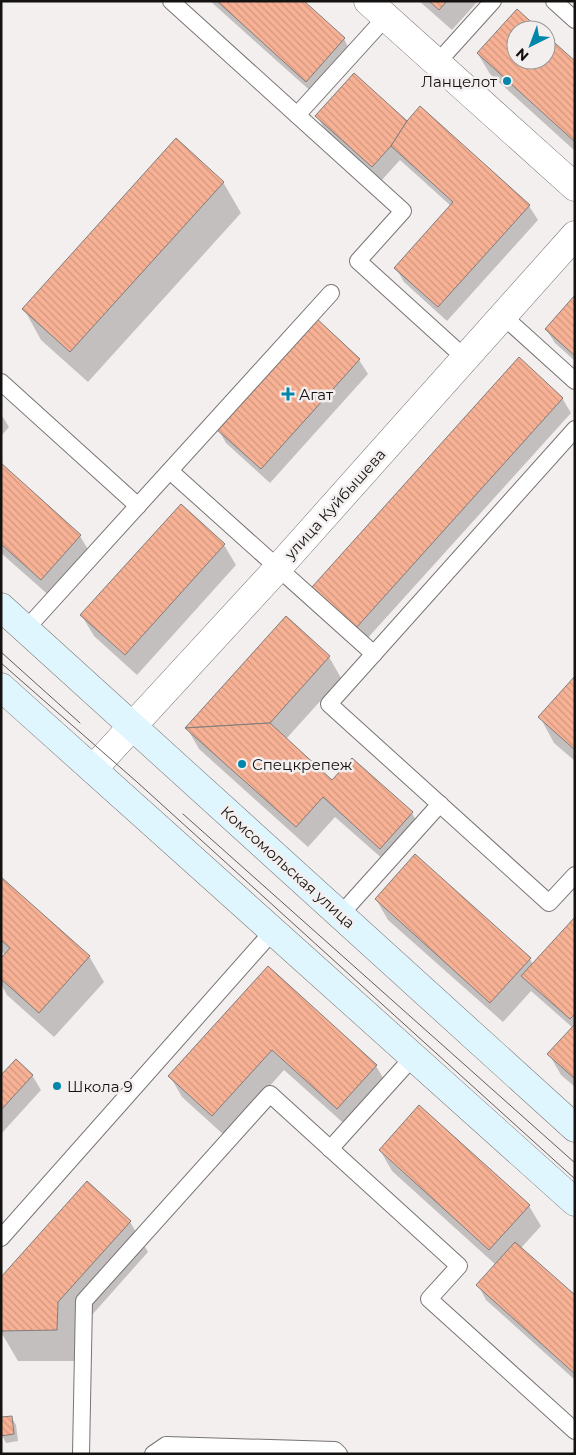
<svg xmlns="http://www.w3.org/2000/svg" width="576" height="1455" font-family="Montserrat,sans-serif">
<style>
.shadow{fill:#0003}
.building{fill:url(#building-back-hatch);stroke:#817d7c}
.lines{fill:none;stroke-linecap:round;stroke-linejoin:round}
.service-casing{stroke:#787473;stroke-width:18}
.minor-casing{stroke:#787473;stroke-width:29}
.secondary-casing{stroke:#787473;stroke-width:29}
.service{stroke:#fff;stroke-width:16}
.minor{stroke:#fff;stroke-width:28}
.secondary{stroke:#e0f6ff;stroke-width:28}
.tram{stroke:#605e5d;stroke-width:1}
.poi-dot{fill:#0386a9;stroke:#f3efee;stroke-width:2}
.labels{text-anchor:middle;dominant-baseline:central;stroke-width:5;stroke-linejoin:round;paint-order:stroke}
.poi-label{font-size:15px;fill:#131211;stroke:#f3efee;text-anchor:start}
.street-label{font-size:15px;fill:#131211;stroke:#f3efee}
</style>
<defs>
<pattern id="building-back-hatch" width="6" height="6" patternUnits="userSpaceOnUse" patternTransform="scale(1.25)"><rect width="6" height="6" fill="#f7b195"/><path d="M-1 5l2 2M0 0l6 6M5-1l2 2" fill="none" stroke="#d3977f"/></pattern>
</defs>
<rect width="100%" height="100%" fill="#f3efee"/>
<g class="shadow">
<path d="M210,1H302L344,39L352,54L315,95Z"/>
<path d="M419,1H478L452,30Z"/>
<path d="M517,11L538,30H516V60H546V37L575,63V151L490,74L478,54Z"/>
<path d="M317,116L407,122L529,206L538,220L447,321L404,282L396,268L451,206L400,160L381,181L325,130Z"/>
<path d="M223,182L241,213L88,382L41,340L24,309Z"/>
<path d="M575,297V361L555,343L546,329Z"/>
<path d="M359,360L368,374L270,483L226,443L218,429Z"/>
<path d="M562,398L571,413L365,641L322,602L313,588Z"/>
<path d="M1,414L9,427L1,436Z"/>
<path d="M1,465L80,536L92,556L53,599L1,553Z"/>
<path d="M224,545L236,565L137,675L94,636L82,616Z"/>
<path d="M286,618L329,657L341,678L286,739L333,782L412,813L424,834L393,868L335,817L308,847L199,749L187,728Z"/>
<path d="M575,678V761L554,743L540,717Z"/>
<path d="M1,878L89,956L104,982L54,1037L7,995L1,984V960L6,955L1,951Z"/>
<path d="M376,899L530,959L533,965L575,918V1087L561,1075L549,1054L573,1028L531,991L503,1022L388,920Z"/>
<path d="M268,968L376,1066L388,1086L350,1129L284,1070L225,1136L182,1097L170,1076Z"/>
<path d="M32,1075L41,1090L1,1134V1077Z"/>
<path d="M380,1150L529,1206L541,1226L521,1248L575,1297V1380L486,1300L478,1285L496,1265L392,1171Z"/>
<path d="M130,1222L148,1252L75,1334L74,1361H18L1,1332V1278Z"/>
<path d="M12,1418L16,1425L18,1441L6,1443L2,1435Z"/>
</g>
<g class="building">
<path d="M217,1H304L345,38L306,82Z"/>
<path d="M429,1H447L439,10Z"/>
<path d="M517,9L540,30H516V60H546V35L575,61V142L477,53Z"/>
<path d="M354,73L407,121L391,146L372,167L315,116Z"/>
<path d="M420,106L530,205L438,307L394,268L453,202L391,146L407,121Z"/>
<path d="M176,138L224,182L70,352L22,309Z"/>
<path d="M575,295V356L545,329Z"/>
<path d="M316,318L360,359L261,469L216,429Z"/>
<path d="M519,357L563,398L356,628L312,587Z"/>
<path d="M1,463L81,535L41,580L1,544Z"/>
<path d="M181,504L225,544L125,655L80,615Z"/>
<path d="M286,616L330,656L270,723L185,728Z"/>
<path d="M575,676V750L538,717Z"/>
<path d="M270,723L332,780L352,758L413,812L380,849L323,797L296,827L185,728Z"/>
<path d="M415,854L531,958L490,1003L375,899Z"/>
<path d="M1,877L90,956L39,1013L1,979V958L10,948L1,940Z"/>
<path d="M575,917V1014L570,1019L521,976Z"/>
<path d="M268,966L377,1065L337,1109L272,1050L212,1116L168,1076Z"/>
<path d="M575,1024V1079L547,1054Z"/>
<path d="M16,1059L33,1075L1,1110V1075Z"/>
<path d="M419,1105L530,1205L489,1250L379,1150Z"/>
<path d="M87,1181L131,1221L58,1302L57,1330L1,1331V1277Z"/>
<path d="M515,1242L575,1295V1374L476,1285Z"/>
<path d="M12,1416L14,1434L1,1436V1417Z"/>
</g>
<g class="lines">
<defs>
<g id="service">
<path d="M171,1L403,211L358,261L466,359"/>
<path d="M554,1L575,20"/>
<path d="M437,63L493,1"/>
<path d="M297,115L386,17"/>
<path d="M503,316L575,381"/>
<path d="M1,382L138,506"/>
<path d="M575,429L329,704L549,903L575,875"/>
<path d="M170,471L374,654"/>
<path d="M26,629L331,293"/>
<path d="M341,914L440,804"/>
<path d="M330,1149L413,1057"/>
<path d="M1,1238L273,931"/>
<path d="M81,1454L84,1301L270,1094L459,1266L429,1299L575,1431"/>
<path d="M153,1454L166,1445L335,1450L339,1454"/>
</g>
<g id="minor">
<path d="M368,1L575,187"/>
<path d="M93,769L278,568L575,235"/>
</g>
<g id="secondary">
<path d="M1,607L575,1128"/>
<path d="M1,687L575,1202"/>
</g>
</defs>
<use href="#service" class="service-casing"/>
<use href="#minor" class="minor-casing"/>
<use href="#secondary" class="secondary-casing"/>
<use href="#service" class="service"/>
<use href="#minor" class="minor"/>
<use href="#secondary" class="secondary"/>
<g class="tram">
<path d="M1,652L80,723"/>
<path d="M1,663L137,782L575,1179"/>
<path d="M183,814L575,1163"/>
</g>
</g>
<g class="poi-dot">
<circle cx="507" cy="81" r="5"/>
<path d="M285.5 386.5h5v5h5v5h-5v5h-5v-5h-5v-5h5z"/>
<circle cx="242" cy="764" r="5"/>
<circle cx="57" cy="1086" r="5"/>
</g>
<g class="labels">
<g class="poi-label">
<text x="497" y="81" text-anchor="end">Ланцелот</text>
<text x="299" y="394">Агат</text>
<text x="252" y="764">Спецкрепеж</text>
<text x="67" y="1086">Школа 9</text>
</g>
<g class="street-label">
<text transform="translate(335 504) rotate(-48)">улица Куйбышева</text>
<text transform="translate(288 867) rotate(42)">Комсомольская улица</text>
</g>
</g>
<rect width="576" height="1455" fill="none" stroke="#131211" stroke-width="5"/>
<g transform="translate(531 45) rotate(222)"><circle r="24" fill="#f3efee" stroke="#999796"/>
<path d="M0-4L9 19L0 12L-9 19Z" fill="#0386a9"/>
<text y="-8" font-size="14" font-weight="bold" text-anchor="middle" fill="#131211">N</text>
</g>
</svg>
